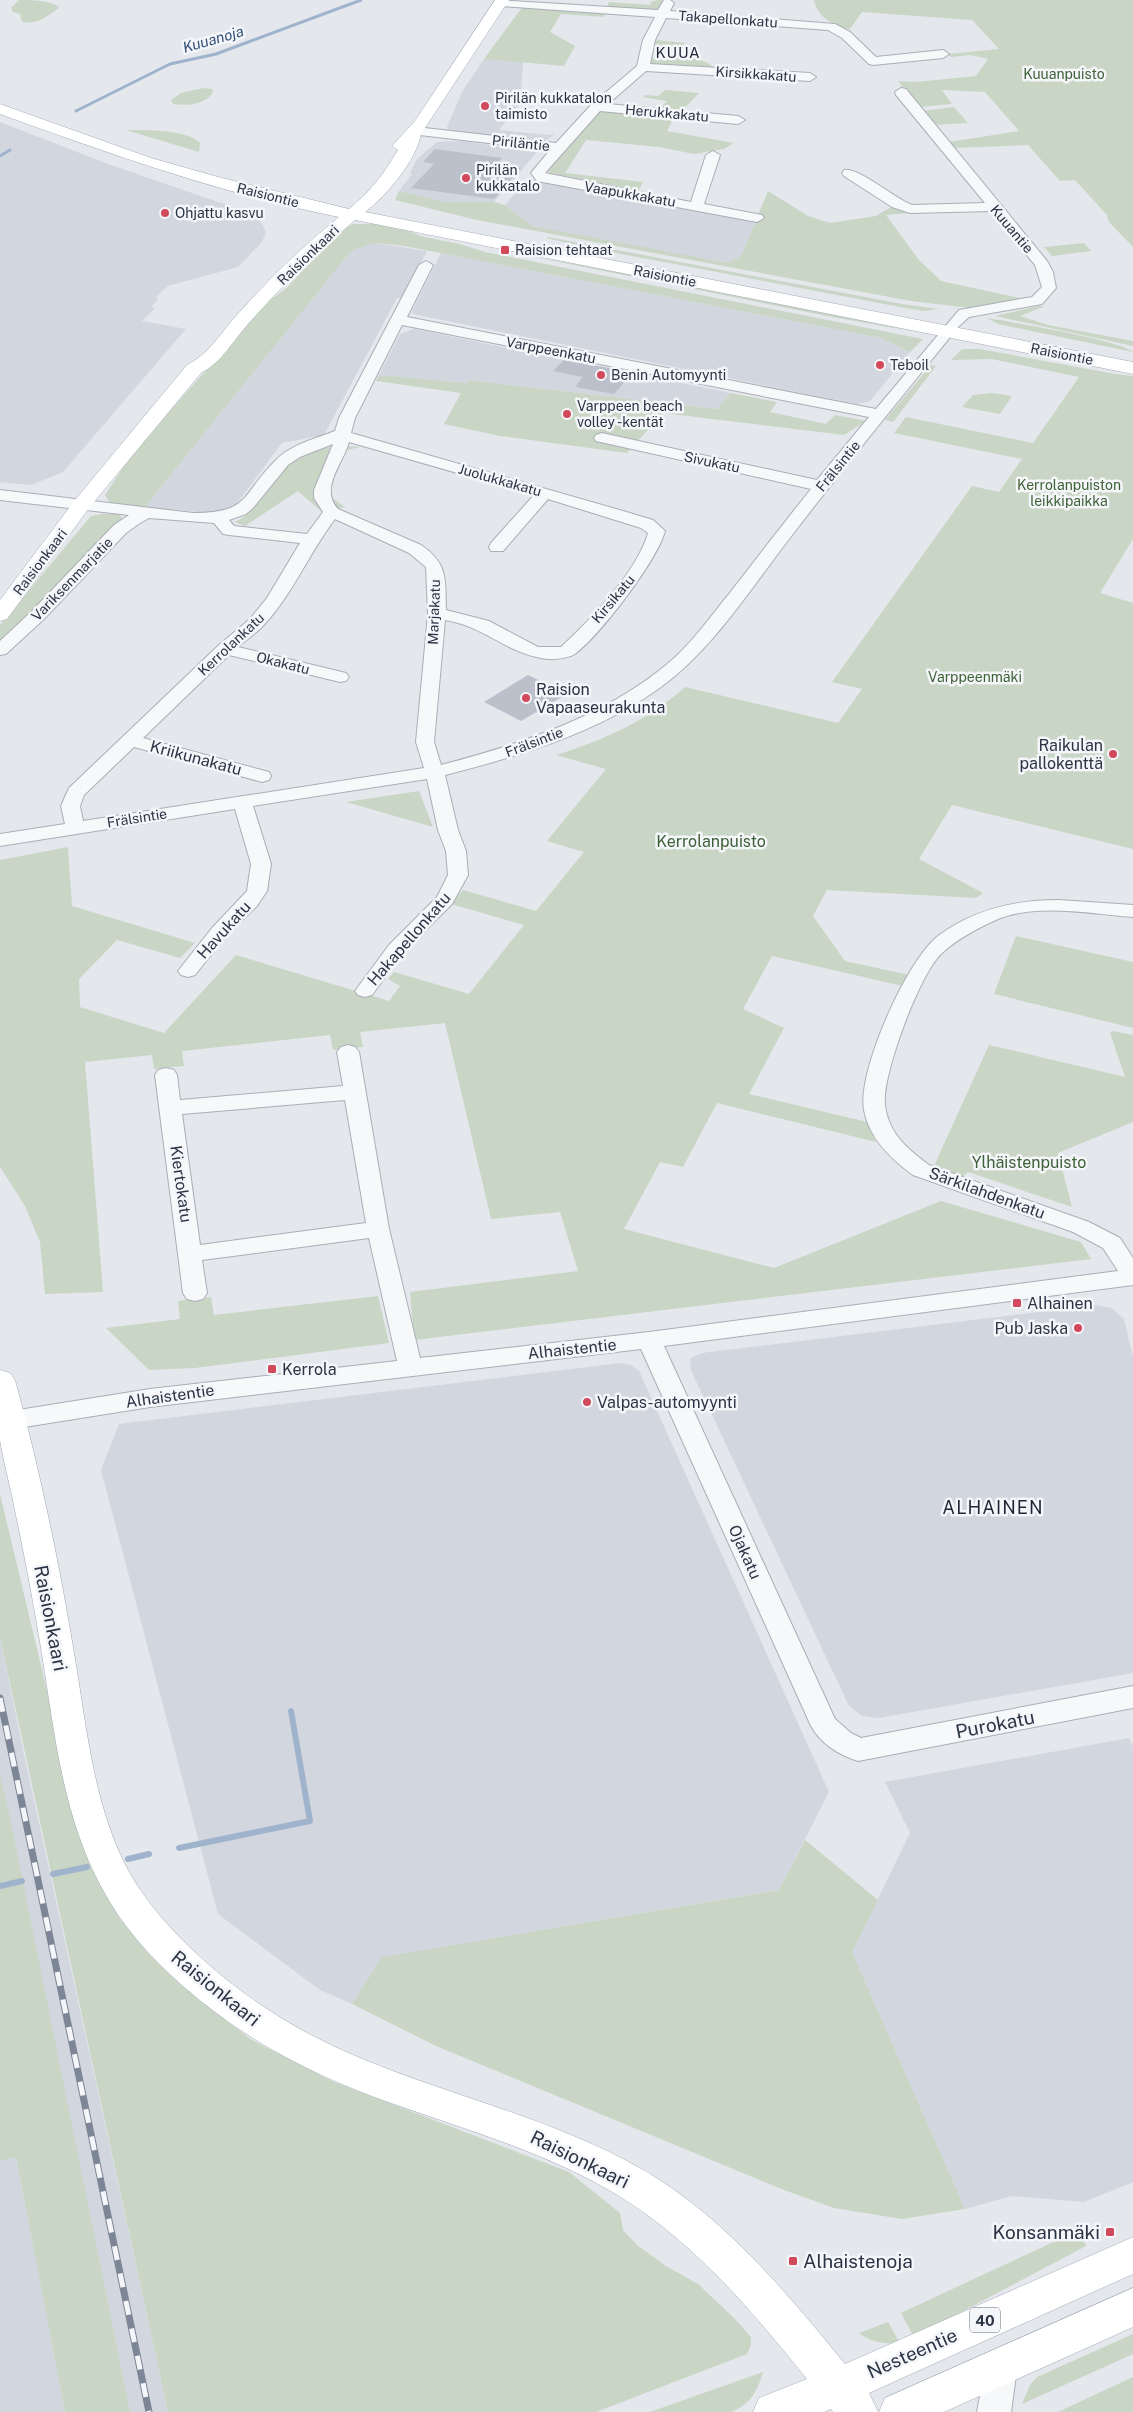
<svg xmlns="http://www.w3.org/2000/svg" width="1133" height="2412" font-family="'Public Sans',sans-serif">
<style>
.built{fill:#d2d6de}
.green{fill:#c9d6c5}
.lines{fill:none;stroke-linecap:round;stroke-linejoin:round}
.stream-far1{stroke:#9fb4cc;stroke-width:3}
.stream{stroke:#9fb4cc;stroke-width:6}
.building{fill:#bbc0ca}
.minor-casing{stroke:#a9aeb7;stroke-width:2}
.major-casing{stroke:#a3abb8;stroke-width:1}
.minor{fill:#f7f8fa;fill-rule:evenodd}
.major{fill:#fff;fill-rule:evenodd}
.rail-casing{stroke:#7d8696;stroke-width:7}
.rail{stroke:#f4f6f9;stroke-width:5;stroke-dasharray:14;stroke-linecap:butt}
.poi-dot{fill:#d1495b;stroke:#f4f6f9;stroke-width:2}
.labels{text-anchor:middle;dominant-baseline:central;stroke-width:5;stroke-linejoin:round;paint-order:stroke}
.far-street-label{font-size:14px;fill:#2b3445;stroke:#f4f6f9}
.far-park-label{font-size:14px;fill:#3f6138;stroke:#f4f6f9}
.far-poi-label{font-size:14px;fill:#2b3445;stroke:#f4f6f9;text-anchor:start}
.far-water-label{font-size:15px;font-style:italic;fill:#34527a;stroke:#f4f6f9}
.far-neighbourhood-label{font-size:15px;letter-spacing:1px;fill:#1d2536;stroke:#f4f6f9}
.shield{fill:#f4f6f9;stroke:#676e7b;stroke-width:1}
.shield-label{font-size:15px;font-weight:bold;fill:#2b3445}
.poi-label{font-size:16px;fill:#2b3445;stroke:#f4f6f9;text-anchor:start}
.street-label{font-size:16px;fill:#2b3445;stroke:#f4f6f9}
.park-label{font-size:16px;fill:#3f6138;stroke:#f4f6f9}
.neighbourhood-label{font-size:18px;letter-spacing:1px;fill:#1d2536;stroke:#f4f6f9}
.near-street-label{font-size:19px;fill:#2b3445;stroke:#f4f6f9}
.near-poi-label{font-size:19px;fill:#2b3445;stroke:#f4f6f9;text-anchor:end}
</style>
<rect width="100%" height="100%" fill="#e4e7ec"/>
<g class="built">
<path d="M484,59L523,62L520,103L499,130L548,135L555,134L540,144L449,130L447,127L462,92Z"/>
<path d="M0,122L108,164L247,212L259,219L266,232L262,242L238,267L168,286L155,298L159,299L151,307L155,308L142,321L186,329L63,472L31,485L0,482Z"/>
<path d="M462,141L537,152L494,202H445L399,191L412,174L410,173L417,159L437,142Z"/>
<path d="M528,178L755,221L741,256L728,263L614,243L532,226L505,205Z"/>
<path d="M374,243L427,251L402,298H397L324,435L282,443L235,506L209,513L145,507L351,251Z"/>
<path d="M441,253L881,338L910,352L870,401L857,404L413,314L412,311Z"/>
<path d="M414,329L419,330L731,393L717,409L468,380L467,383L379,375L400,334Z"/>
<path d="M1095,1305L1112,1308L1124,1319L1133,1357V1673L879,1718L862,1716L849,1706L690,1368L691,1358L702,1353Z"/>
<path d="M620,1363L631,1365L639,1371L829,1792L779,1890L382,1957L352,2004L320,1990L218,1914L101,1470L119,1424Z"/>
<path d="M0,1637L23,1750L168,2412H130L0,1774Z"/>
<path d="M1129,1738L1133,1746V2182L1084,2202L1012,2196L965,2209L852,1952L910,1833L885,1782Z"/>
<path d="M16,2157L65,2412H0V2161Z"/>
</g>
<g class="green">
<path d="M19,0C30,0 53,0 59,8C47,16 38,25 22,22L20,14L13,12L11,8Z"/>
<path d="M657,0H666L660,10L654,11L607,7L609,2L650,5L651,2Z"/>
<path d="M814,0H1133V247L1109,222L1107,215L1075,180L1060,181L1028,145L954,148L949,142L1019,131L985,92L942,90L952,104L921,107L917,106L898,81L916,82L976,76L988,59L971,55L951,57L948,54L999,49L972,20L862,12L850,29C835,26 817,18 814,0Z"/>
<path d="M525,6L606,12L604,17L561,14L550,32L575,46L564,66L484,59L521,9Z"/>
<path d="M657,40L686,43L671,52H653L651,50Z"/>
<path d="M667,55C686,56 703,57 717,70L654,65L650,62V59Z"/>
<path d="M203,88L212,89L213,92C206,105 186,106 173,104L171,100L181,93Z"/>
<path d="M665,90L699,93L681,112L659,109L667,101L643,97L646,95L658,96Z"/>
<path d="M954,107L968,123L932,125L922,111Z"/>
<path d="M600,109L674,117L667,131L734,143L724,149L694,154L659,147L586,140L565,173L643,182L639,190L550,173L548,169Z"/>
<path d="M126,130C146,130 186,129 200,143L199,152Z"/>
<path d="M399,191L445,202H494L505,205L532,226L728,263L741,256L768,191L808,216L830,223L876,216L891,207L922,212L886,215L919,260L941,281L1029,300L970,308L911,301L477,220L395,200Z"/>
<path d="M354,224H376L405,229L420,236L459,244L485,252L923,339L910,352L881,338L404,246L374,243L351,251L145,507L110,503L105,495L133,452L269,300C303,283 318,237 354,224Z"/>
<path d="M548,237L902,304L938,309L924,311L900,307L590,248L546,238Z"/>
<path d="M1084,243L1091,251L1052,256L1044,247Z"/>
<path d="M519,254L683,284L916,332L832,317Z"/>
<path d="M1038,306H1045L1020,316L1048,325L1133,341V346L995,316Z"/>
<path d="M987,318C1011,322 1120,340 1133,352L998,324Z"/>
<path d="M962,349H980L1115,374L1133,376V539L1100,593L1133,603V849L952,805L919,859L983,893L976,898L827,890L813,916L845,961L909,975L903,986L772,956L743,1009L784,1028L749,1094L867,1122L876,1142L717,1103L683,1167L660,1162L624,1229L774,1268L941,1201L1081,1242L1091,1259L414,1340L410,1292L578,1271L560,1212L491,1219L445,1023L360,1032L363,1047L333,1050L330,1035L182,1051L184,1066L154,1069L152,1055L85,1062L103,1292L45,1294L40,1242L25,1206L0,1167V860L68,847L72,906L195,943L180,958L117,940L79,979L80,1007L164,1033L236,955L389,1001L400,986L388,979L394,972L469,994L524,925L451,904L463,890L536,911L584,852L547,841L606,769L556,755C604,740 647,721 685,687L838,723L862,689L832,682L972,486L999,492L1022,459L894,433L906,417L1033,443L1079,377L992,359L951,360Z"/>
<path d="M931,365L936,366L893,422L885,420Z"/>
<path d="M379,375L467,383L468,380L717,409L731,393L777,402L770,412L826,424L835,415L866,421L844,435L663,413L627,453L500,436L444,424L461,393L376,381Z"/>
<path d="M992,393L1012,396L1000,414L962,407L973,395Z"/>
<path d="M341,446L360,447L343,451L334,464L329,496L345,507L323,513L298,491L245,526L235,522C259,510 265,490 282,471C297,453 318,448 341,446Z"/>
<path d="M102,514H119L122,518L119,525L0,644V625L91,516Z"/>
<path d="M419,791L433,827L346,802Z"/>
<path d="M1016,936L1133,962V1028L994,994Z"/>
<path d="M1113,1031L1133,1035V1122L1058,1153L1072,1207L968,1172L960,1179L933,1168L989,1045L1125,1077L1110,1033Z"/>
<path d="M378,1296L389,1343L195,1368L149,1370L106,1328L180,1319L178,1301L211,1297L214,1315Z"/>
<path d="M0,1494L86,1854L120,1919L179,1983L250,2039L332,2081L569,2172L620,2213L623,2230L637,2245L666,2266L698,2284L735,2319L751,2337V2345L747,2354L596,2412H168L0,1637Z"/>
<path d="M0,1774L11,1823L130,2412H65L16,2157L0,2161Z"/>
<path d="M805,1840L878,1900L852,1952L965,2209L902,2219L834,2208L784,2190L436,2046L352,2004L382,1957L779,1890Z"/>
<path d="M1079,2230L1086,2246L914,2337L901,2313Z"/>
<path d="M888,2322L900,2343C886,2344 871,2343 859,2333Z"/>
<path d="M1133,2334V2354L1022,2404L1030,2385L1037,2377Z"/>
<path d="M763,2372C758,2390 750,2405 731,2412H650Z"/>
<path d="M1133,2377V2412H1058Z"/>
</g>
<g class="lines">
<g class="stream-far1">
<path d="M76,111L170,64L216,54L361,0"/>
<path d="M0,156L10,150"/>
</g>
<g class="stream">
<path d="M179,1848L310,1821L291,1711"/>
<path d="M128,1859L149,1854"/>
<path d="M53,1874L87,1867"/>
<path d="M0,1886L22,1881"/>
</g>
</g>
<g class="building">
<path d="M435,149L502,158L497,164L521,168L494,199L411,188L434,164L423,162Z"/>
<path d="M564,360L626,371L633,372L614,394L575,387L583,377L553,371Z"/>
<path d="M528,675L567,694L521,721L484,702Z"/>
</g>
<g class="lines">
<defs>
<g id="minor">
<path d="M496,0L658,10L664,0H670L674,3L670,11L835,24L850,32L876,57L943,50L949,54L943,58L873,65L869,64L842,38L828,30L666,18L655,40L650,64L810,73L816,77L810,81L646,71L608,104L738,116L745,120L738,124L600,111L545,173L691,202L706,155L713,151L720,155L704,204L762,215L764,218L757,222L537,181L531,173L550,150L411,134L409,131L411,128L416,127L556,143L592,104L637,66L643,40L655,17L501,6L497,5Z"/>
<path d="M901,88L906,89L1047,261L1053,272L1056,288L1042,304L969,317L959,326C904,394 849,461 796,530C755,582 715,648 661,687C597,733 520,756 445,775L458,830L466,851L468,875L452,904L403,953L372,995L365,997L358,995L355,991L389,945L437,897L448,875L446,851L438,830L427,779L253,806L271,864L267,891L257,906L226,936L195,975L188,977L181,975L178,971L212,928L247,891L251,864L235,809L0,846V834L65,824L61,806L69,788L219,645L250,619L267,598L300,543L229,535L223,534L214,523L149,518L140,523L126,533L44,619L6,654L0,655V641L32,611L114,525L129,515L0,500V490L193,513C251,513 241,494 276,460C290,445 317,438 335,431L339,418L419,265L426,261L433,265L407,317L876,409L959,310L1032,297L1042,287L1035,265L991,211L910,213L892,207L844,176L842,173L844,170C859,167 895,199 912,205L985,203L896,95L895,92ZM402,325L869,417L817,480L602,433L596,435L594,438L596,441L811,489C783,524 756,559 729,594C709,618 691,645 666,665C602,718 520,744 441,765L434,742L445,620C483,626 506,652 541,658C550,660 567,659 575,654C600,635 657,561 665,531L653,520L623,511L351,433L355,418ZM349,442L534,495L491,543L489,547L491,551H503L548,499L641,528L648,533C637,572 591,619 561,647H538L489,621L446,610C445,580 449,564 421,545L338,509C319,488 343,464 349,442ZM333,444L314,490V498L323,512L307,534L234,526L229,520L246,514L253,508L288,465L300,457ZM335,519L409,553L426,567L428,614L416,742L424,768L83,821L80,806L84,795L134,747L262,782L269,780L271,776L269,772L143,738L229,655L340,682L346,681L349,677L346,673L238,647C246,640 255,634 262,627C292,596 309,553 335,519Z"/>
<path d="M1059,900L1133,905V917C1091,914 1038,903 998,919C978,928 956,939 940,955C918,979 888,1062 885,1095C884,1103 886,1113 889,1121C896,1140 913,1153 929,1165L1089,1222L1120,1238L1133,1258V1285L664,1346L835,1719L851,1733L861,1738L1133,1686V1708L858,1761C839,1755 821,1744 811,1726L641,1349L150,1407L12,1429L3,1426L0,1420L3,1414L12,1411L150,1389L397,1361L369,1238L202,1260L207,1293L203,1299L195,1301L187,1299L183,1293L155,1075L158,1070L166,1068L174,1070L177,1075L180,1100L343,1086L337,1052L341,1047L348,1045L355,1047L359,1052L389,1229L420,1358L649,1332L1118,1271L1103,1248L1073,1232L913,1175C891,1159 869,1138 864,1110C857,1071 907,960 938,936C974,909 1015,900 1059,900ZM345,1100L366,1223L200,1245L182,1114Z"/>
<path d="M1001,2352L1013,2357L1017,2368L1011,2412H977L985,2368L989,2357Z"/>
</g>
<g id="major">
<path d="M495,0H509L421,134C416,161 387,195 365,212L1133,362V374L355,220C318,252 280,287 248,324C232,342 222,362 201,373L89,508L7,619L0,621V600L75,500L187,365C209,354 220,334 236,316C267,281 302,247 339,217C222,194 111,154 0,114V104L151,158L218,177L349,209C371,191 383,175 398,150L392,146L415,121Z"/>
<path d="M0,1370L10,1373L15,1380C39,1467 58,1557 73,1647C86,1720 92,1803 128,1870C146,1903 172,1931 199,1956C248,2001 303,2035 365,2060C455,2097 552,2119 638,2167C722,2214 785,2291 845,2364L1133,2237V2274L869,2393L878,2412H833L831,2409L824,2412H753L759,2398L807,2379C751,2310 692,2239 614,2193C545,2152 467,2130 391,2103C315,2076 244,2040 183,1986C151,1958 122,1926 102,1888C61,1813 54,1725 40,1642C32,1593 22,1544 12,1496C8,1477 3,1459 0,1440C0,1418 0,1393 0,1370Z"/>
<path d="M1133,2288V2327L944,2412H879L885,2398Z"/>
</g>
</defs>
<use href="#minor" class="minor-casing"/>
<use href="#major" class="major-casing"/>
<use href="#minor" class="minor"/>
<use href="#major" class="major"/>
<defs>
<path id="rail" d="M0,1698L149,2412"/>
</defs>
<use href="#rail" class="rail-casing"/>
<use href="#rail" class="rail"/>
</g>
<g class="poi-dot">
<circle cx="485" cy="106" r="5"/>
<circle cx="466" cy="178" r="5"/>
<circle cx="165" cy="213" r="5"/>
<rect x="500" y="245" width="10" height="10" rx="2.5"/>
<circle cx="880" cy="365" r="5"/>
<circle cx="601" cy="375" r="5"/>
<circle cx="567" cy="414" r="5"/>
<circle cx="526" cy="698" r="5"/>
<circle cx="1113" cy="754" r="5"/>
<rect x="1012" y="1298" width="10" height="10" rx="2.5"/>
<circle cx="1078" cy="1328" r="5"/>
<rect x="267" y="1364" width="10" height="10" rx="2.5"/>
<circle cx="587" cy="1402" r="5"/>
<rect x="1105" y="2227" width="10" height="10" rx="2.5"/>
<rect x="788" y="2256" width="10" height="10" rx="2.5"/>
</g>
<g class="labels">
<g class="far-street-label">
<text transform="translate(728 19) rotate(4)">Takapellonkatu</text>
<text transform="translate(756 74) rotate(4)">Kirsikkakatu</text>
<text transform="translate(667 113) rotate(5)">Herukkakatu</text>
<text transform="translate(521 143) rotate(6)">Piriläntie</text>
<text transform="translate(630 194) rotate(10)">Vaapukkakatu</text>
<text transform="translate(268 195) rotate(14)">Raisiontie</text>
<text transform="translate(1012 229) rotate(50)">Kuuantie</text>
<text transform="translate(308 255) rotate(-44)">Raisionkaari</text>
<text transform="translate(665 276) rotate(11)">Raisiontie</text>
<text transform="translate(551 350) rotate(11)">Varppeenkatu</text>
<text transform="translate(1062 354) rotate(11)">Raisiontie</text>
<text transform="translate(712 462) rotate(12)">Sivukatu</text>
<text transform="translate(838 466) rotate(-51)">Frälsintie</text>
<text transform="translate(500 480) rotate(16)">Juolukkakatu</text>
<text transform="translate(40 562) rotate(-53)">Raisionkaari</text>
<text transform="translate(72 579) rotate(-46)">Variksenmarjatie</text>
<text transform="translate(613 599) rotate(-50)">Kirsikatu</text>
<text transform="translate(434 612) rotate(-88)">Marjakatu</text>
<text transform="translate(231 644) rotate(-43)">Kerrolankatu</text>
<text transform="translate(283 663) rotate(14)">Okakatu</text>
<text transform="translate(534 742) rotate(-21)">Frälsintie</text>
<text transform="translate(137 818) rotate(-9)">Frälsintie</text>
</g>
<g class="far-park-label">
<text x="1064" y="74">Kuuanpuisto</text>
<text x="1069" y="485">Kerrolanpuiston<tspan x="1069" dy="16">leikkipaikka</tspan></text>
<text x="975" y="677">Varppeenmäki</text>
</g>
<g class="far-poi-label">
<text x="495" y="98">Pirilän kukkatalon<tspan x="495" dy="16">taimisto</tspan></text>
<text x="476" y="170">Pirilän<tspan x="476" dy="16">kukkatalo</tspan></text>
<text x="175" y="213">Ohjattu kasvu</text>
<text x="515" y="250">Raision tehtaat</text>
<text x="890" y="365">Teboil</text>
<text x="611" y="375">Benin Automyynti</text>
<text x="577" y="406">Varppeen beach<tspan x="577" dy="16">volley -kentät</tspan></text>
</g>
<g class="far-water-label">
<text transform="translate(213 39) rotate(-16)">Kuuanoja</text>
</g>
<g class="far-neighbourhood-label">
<text x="678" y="52">KUUA</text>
</g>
<rect class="shield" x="970" y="2307.5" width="30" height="25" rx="4"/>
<g class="shield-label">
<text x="985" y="2320">40</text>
</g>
<g class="poi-label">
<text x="536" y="689">Raision<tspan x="536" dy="18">Vapaaseurakunta</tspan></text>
<text x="1103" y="745" text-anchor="end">Raikulan<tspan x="1103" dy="18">pallokenttä</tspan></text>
<text x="1027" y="1303">Alhainen</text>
<text x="1068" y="1328" text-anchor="end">Pub Jaska</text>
<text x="282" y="1369">Kerrola</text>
<text x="597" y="1402">Valpas-automyynti</text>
</g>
<g class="street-label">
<text transform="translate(196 758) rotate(15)">Kriikunakatu</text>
<text transform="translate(224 930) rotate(-48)">Havukatu</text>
<text transform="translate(409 939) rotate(-49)">Hakapellonkatu</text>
<text transform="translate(181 1184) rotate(82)">Kiertokatu</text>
<text transform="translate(987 1193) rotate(20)">Särkilahdenkatu</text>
<text transform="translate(572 1349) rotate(-6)">Alhaistentie</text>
<text transform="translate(170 1396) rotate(-8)">Alhaistentie</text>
<text transform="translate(745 1552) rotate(66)">Ojakatu</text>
</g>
<g class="park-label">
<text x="711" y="841">Kerrolanpuisto</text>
<text x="1029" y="1162">Ylhäistenpuisto</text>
</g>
<g class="neighbourhood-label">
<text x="993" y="1507">ALHAINEN</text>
</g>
<g class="near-street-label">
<text transform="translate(51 1618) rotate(79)">Raisionkaari</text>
<text transform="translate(995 1724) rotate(-11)">Purokatu</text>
<text transform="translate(216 1988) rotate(39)">Raisionkaari</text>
<text transform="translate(580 2159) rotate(26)">Raisionkaari</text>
<text transform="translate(912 2353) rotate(-24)">Nesteentie</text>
</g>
<g class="near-poi-label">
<text x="1100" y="2232">Konsanmäki</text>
<text x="803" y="2261" text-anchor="start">Alhaistenoja</text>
</g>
</g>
</svg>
